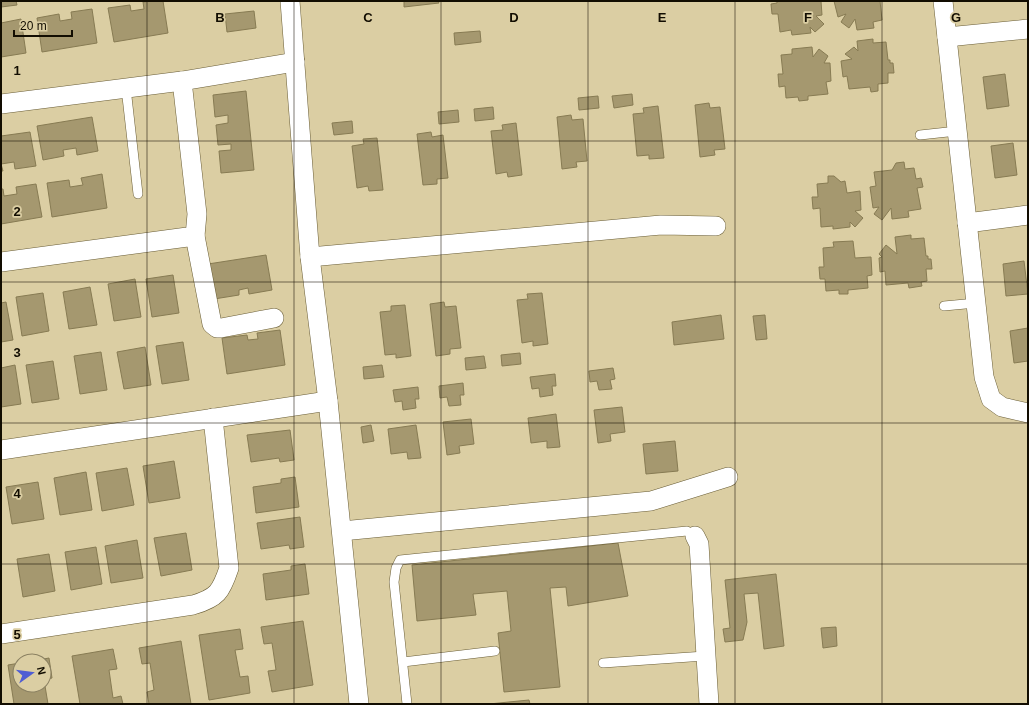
<svg xmlns="http://www.w3.org/2000/svg" width="1029" height="705" font-family="Helvetica,sans-serif">
<style>
.building{fill:#a5986f;stroke:#877b53}
.lines{fill:none;stroke-linecap:round;stroke-linejoin:round}
.service-casing{stroke:#695d36;stroke-width:10}
.minor-casing{stroke:#695d36;stroke-width:20}
.service{stroke:#fff;stroke-width:9}
.minor{stroke:#fff;stroke-width:19}
.grid{fill:none;stroke:#120d01;stroke-width:1;stroke-opacity:0.55}
.grid-label{font-size:13px;text-anchor:middle;font-weight:bold;fill:#120d01;stroke:#dbcea3;stroke-width:3.5;stroke-linejoin:round;paint-order:stroke}
</style>
<rect width="100%" height="100%" fill="#dbcea3"/>
<g class="building">
<path d="M1,1H16L17,5L1,7Z"/>
<path d="M152,1H163L168,33L114,42L108,8L130,5L131,11L144,9L143,2Z"/>
<path d="M404,1H438L439,3L404,7Z"/>
<path d="M777,1H821L822,15L816,16L824,24L815,32L810,27L811,33L792,35L791,30L780,32L778,14H772L771,4L777,3Z"/>
<path d="M834,1H880L882,20L873,22L874,28L857,30L855,19L849,28L841,22L846,14L838,17Z"/>
<path d="M92,9L97,43L42,52L37,18L59,14L60,21L72,19L71,12Z"/>
<path d="M254,11L256,28L227,32L225,14Z"/>
<path d="M21,19L26,53L1,57V23Z"/>
<path d="M480,31L481,42L455,45L454,33Z"/>
<path d="M873,39V43L886,42L888,60H890V63H893L894,73H888V83L878,84V91L871,92L870,87L849,89L847,76L843,77L841,61L852,59L845,54L854,47L858,51L857,41Z"/>
<path d="M812,47L813,57L819,49L828,56L824,63H830L831,81L826,82L828,94L808,96V100L799,101L798,97L786,98L785,86L779,87L778,74H783L781,55L792,54V49Z"/>
<path d="M1005,74L1009,106L987,109L983,77Z"/>
<path d="M246,91L254,170L221,173L219,151L231,150V144L218,145L216,125L228,123V115L215,117L213,95Z"/>
<path d="M632,94L633,105L614,108L612,96Z"/>
<path d="M598,96L599,108L579,110L578,98Z"/>
<path d="M709,103L710,108L720,107L725,149L714,150L715,155L700,157L695,105Z"/>
<path d="M658,106L664,158L649,159V155L637,156L633,114L644,113L643,108Z"/>
<path d="M493,107L494,119L475,121L474,109Z"/>
<path d="M458,110L459,122L439,124L438,112Z"/>
<path d="M571,115L572,120L583,119L587,161L576,162L577,167L562,169L557,117Z"/>
<path d="M92,117L98,151L77,155L76,148L63,150L64,156L43,160L37,126Z"/>
<path d="M352,121L353,133L334,135L332,123Z"/>
<path d="M516,123L522,175L508,177L507,172L496,174L491,131L503,130L502,125Z"/>
<path d="M30,132L36,166L15,169L14,162L1,164L3,171H1V136Z"/>
<path d="M431,132L432,137L443,135L448,178L437,179V184L423,185L417,134Z"/>
<path d="M377,138L383,190L369,191L368,186L357,188L352,146L364,144L363,139Z"/>
<path d="M1013,143L1017,175L995,178L991,146Z"/>
<path d="M904,162L905,169L914,168L916,179L921,178L923,187L917,188L921,209L908,211L909,217L892,219L891,208L882,220L874,214L879,207L873,208L870,187L876,186L874,172L892,170L896,163Z"/>
<path d="M102,174L107,208L52,217L47,183L69,180L70,187L83,185L81,178Z"/>
<path d="M828,176H834L841,182L845,181L847,193L860,191L861,210L855,211L863,218L855,227L850,222V227L833,229V226L821,227L820,208L813,209L812,197H818L817,184L828,183Z"/>
<path d="M36,184L42,217L1,224V189H3L4,196L17,194L16,187Z"/>
<path d="M911,235V239L924,238L926,256H928V259H931L932,269H926L927,281L921,282L922,286L909,288L908,283L886,285L885,271L880,272L879,258L882,257L879,254L886,245L897,254L895,237Z"/>
<path d="M853,241L855,258L871,257L872,275L867,276L868,288L848,290V294H839V290L826,291L825,279H820L819,267H824L823,248L834,247L833,242Z"/>
<path d="M266,255L272,290L249,294L248,288L239,290V295L214,299L208,264Z"/>
<path d="M1024,261L1028,294L1006,296L1003,264Z"/>
<path d="M173,275L179,313L152,317L146,279Z"/>
<path d="M135,279L141,317L114,321L108,284Z"/>
<path d="M90,287L97,325L69,329L63,292Z"/>
<path d="M43,293L49,331L22,336L16,297Z"/>
<path d="M542,293L548,344L533,346V341L522,343L517,300L528,299L527,294Z"/>
<path d="M6,302L13,340L1,342V303Z"/>
<path d="M444,302L445,307L456,306L461,348L450,349V354L436,356L430,304Z"/>
<path d="M405,305L411,356L396,358V354L385,355L380,312L391,311V306Z"/>
<path d="M721,315L724,339L674,345L672,322Z"/>
<path d="M765,315L767,339L756,340L753,316Z"/>
<path d="M1028,328V361L1014,363L1010,331Z"/>
<path d="M280,330L285,365L227,374L222,338L247,335L248,340L258,339L257,333Z"/>
<path d="M183,342L189,380L162,384L156,346Z"/>
<path d="M145,347L151,385L124,389L117,352Z"/>
<path d="M101,352L107,390L80,394L74,356Z"/>
<path d="M520,353L521,364L502,366L501,355Z"/>
<path d="M484,356L486,368L466,370L465,358Z"/>
<path d="M53,361L59,399L32,403L26,365Z"/>
<path d="M15,365L21,404L1,407V368Z"/>
<path d="M382,365L384,377L364,379L363,367Z"/>
<path d="M613,368L615,379L610,380L612,389L599,390L597,381L590,382L589,371Z"/>
<path d="M555,374L556,386H552L553,395L540,397L539,388L532,389L530,377Z"/>
<path d="M463,383L464,395H460L461,405L449,406L447,397L440,398L439,386Z"/>
<path d="M418,387L419,399H415L416,408L403,410L402,401L395,402L393,390Z"/>
<path d="M622,407L625,432L610,434L611,441L598,443L594,410Z"/>
<path d="M556,414L560,447L547,448V441L531,443L528,418Z"/>
<path d="M471,419L474,444L459,446L460,453L447,455L443,422Z"/>
<path d="M371,425L374,441L363,443L361,427Z"/>
<path d="M416,425L421,458L408,459L407,452L391,454L388,429Z"/>
<path d="M290,430L294,460L280,462L279,458L251,462L247,435Z"/>
<path d="M675,441L678,471L646,474L643,444Z"/>
<path d="M174,461L180,498L149,503L143,466Z"/>
<path d="M127,468L134,505L102,511L96,473Z"/>
<path d="M86,472L92,510L60,515L54,478Z"/>
<path d="M295,477L299,507L256,513L253,487L281,483V479Z"/>
<path d="M38,482L44,519L12,524L6,487Z"/>
<path d="M300,517L304,547L290,549L289,545L261,549L257,523Z"/>
<path d="M186,533L192,570L161,576L154,538Z"/>
<path d="M137,540L143,578L111,583L105,546Z"/>
<path d="M618,543L628,596L568,606L566,587L550,588L560,687L504,692L498,633L511,631L507,591L473,594L476,615L417,621L412,565Z"/>
<path d="M96,547L102,584L71,590L65,552Z"/>
<path d="M49,554L55,591L23,597L17,559Z"/>
<path d="M305,564L309,594L266,600L263,574L291,570V566Z"/>
<path d="M776,574L784,646L764,649L758,593L744,594L747,622L743,640L725,642L723,629L730,628L725,580Z"/>
<path d="M303,621L313,685L272,692L268,671L276,670L272,643L264,644L261,627Z"/>
<path d="M836,627L837,646L823,648L821,628Z"/>
<path d="M240,629L243,649L235,650L240,677L248,676L250,693L209,700L199,635Z"/>
<path d="M181,641L191,704H149L147,692L154,690L150,663L142,664L139,648Z"/>
<path d="M113,649L117,669L109,670L113,698L121,696L123,704H80L72,656Z"/>
<path d="M49,658L52,678L44,680L48,704H14L8,665L20,663V685H44V661H33Z"/>
<path d="M529,700L530,704H489Z"/>
</g>
<g class="lines">
<defs>
<g id="service">
<path d="M126,88L138,194"/>
<path d="M920,135L957,131"/>
<path d="M944,306L976,303"/>
<path d="M403,662L495,651"/>
<path d="M603,663L705,656"/>
<path d="M407,704L394,582L396,568L400,560L687,531L695,536"/>
</g>
<g id="minor">
<path d="M290,1L310,257L328,401L359,704"/>
<path d="M943,1L984,377L991,399L1002,407L1028,413"/>
<path d="M947,37L1028,29"/>
<path d="M1,104L182,81L295,62"/>
<path d="M967,223L1028,215"/>
<path d="M195,236L212,324L217,328H221L274,318"/>
<path d="M310,257L661,225L716,226"/>
<path d="M1,262L195,236L197,214L182,81"/>
<path d="M1,450L328,401"/>
<path d="M342,531L651,501L728,477"/>
<path d="M695,536L699,544L709,704"/>
<path d="M1,634L193,605C217,598 221,592 229,568L213,418"/>
</g>
</defs>
<use href="#service" class="service-casing"/>
<use href="#minor" class="minor-casing"/>
<use href="#service" class="service"/>
<use href="#minor" class="minor"/>
</g>
<path class="grid" d="M147,1V704M294,1V704M441,1V704M588,1V704M735,1V704M882,1V704M1,141H1028M1,282H1028M1,423H1028M1,564H1028"/>
<g class="grid-label">
<text x="220" y="22">B</text>
<text x="368" y="22">C</text>
<text x="514" y="22">D</text>
<text x="662" y="22">E</text>
<text x="808" y="22">F</text>
<text x="956" y="22">G</text>
<text x="17" y="75">1</text>
<text x="17" y="216">2</text>
<text x="17" y="357">3</text>
<text x="17" y="498">4</text>
<text x="17" y="639">5</text>
</g>
<rect width="1029" height="705" fill="none" stroke="#120d01" stroke-width="4"/>
<g transform="translate(32 673) rotate(76)"><circle r="19" fill="#dbcea3" stroke="#8b8162"/>
<path d="M0-3L7 15L0 10L-7 15Z" fill="#4f5dd3"/>
<text y="-6" font-size="11" font-weight="bold" text-anchor="middle" fill="#120d01">N</text>
</g>
<path d="M14 30v6h58v-6" fill="none" stroke="#120d01" stroke-width="2"/>
<text x="20" y="30" font-size="12" fill="#120d01" stroke="#dbcea3" stroke-width="3" paint-order="stroke">20 m</text>
</svg>
